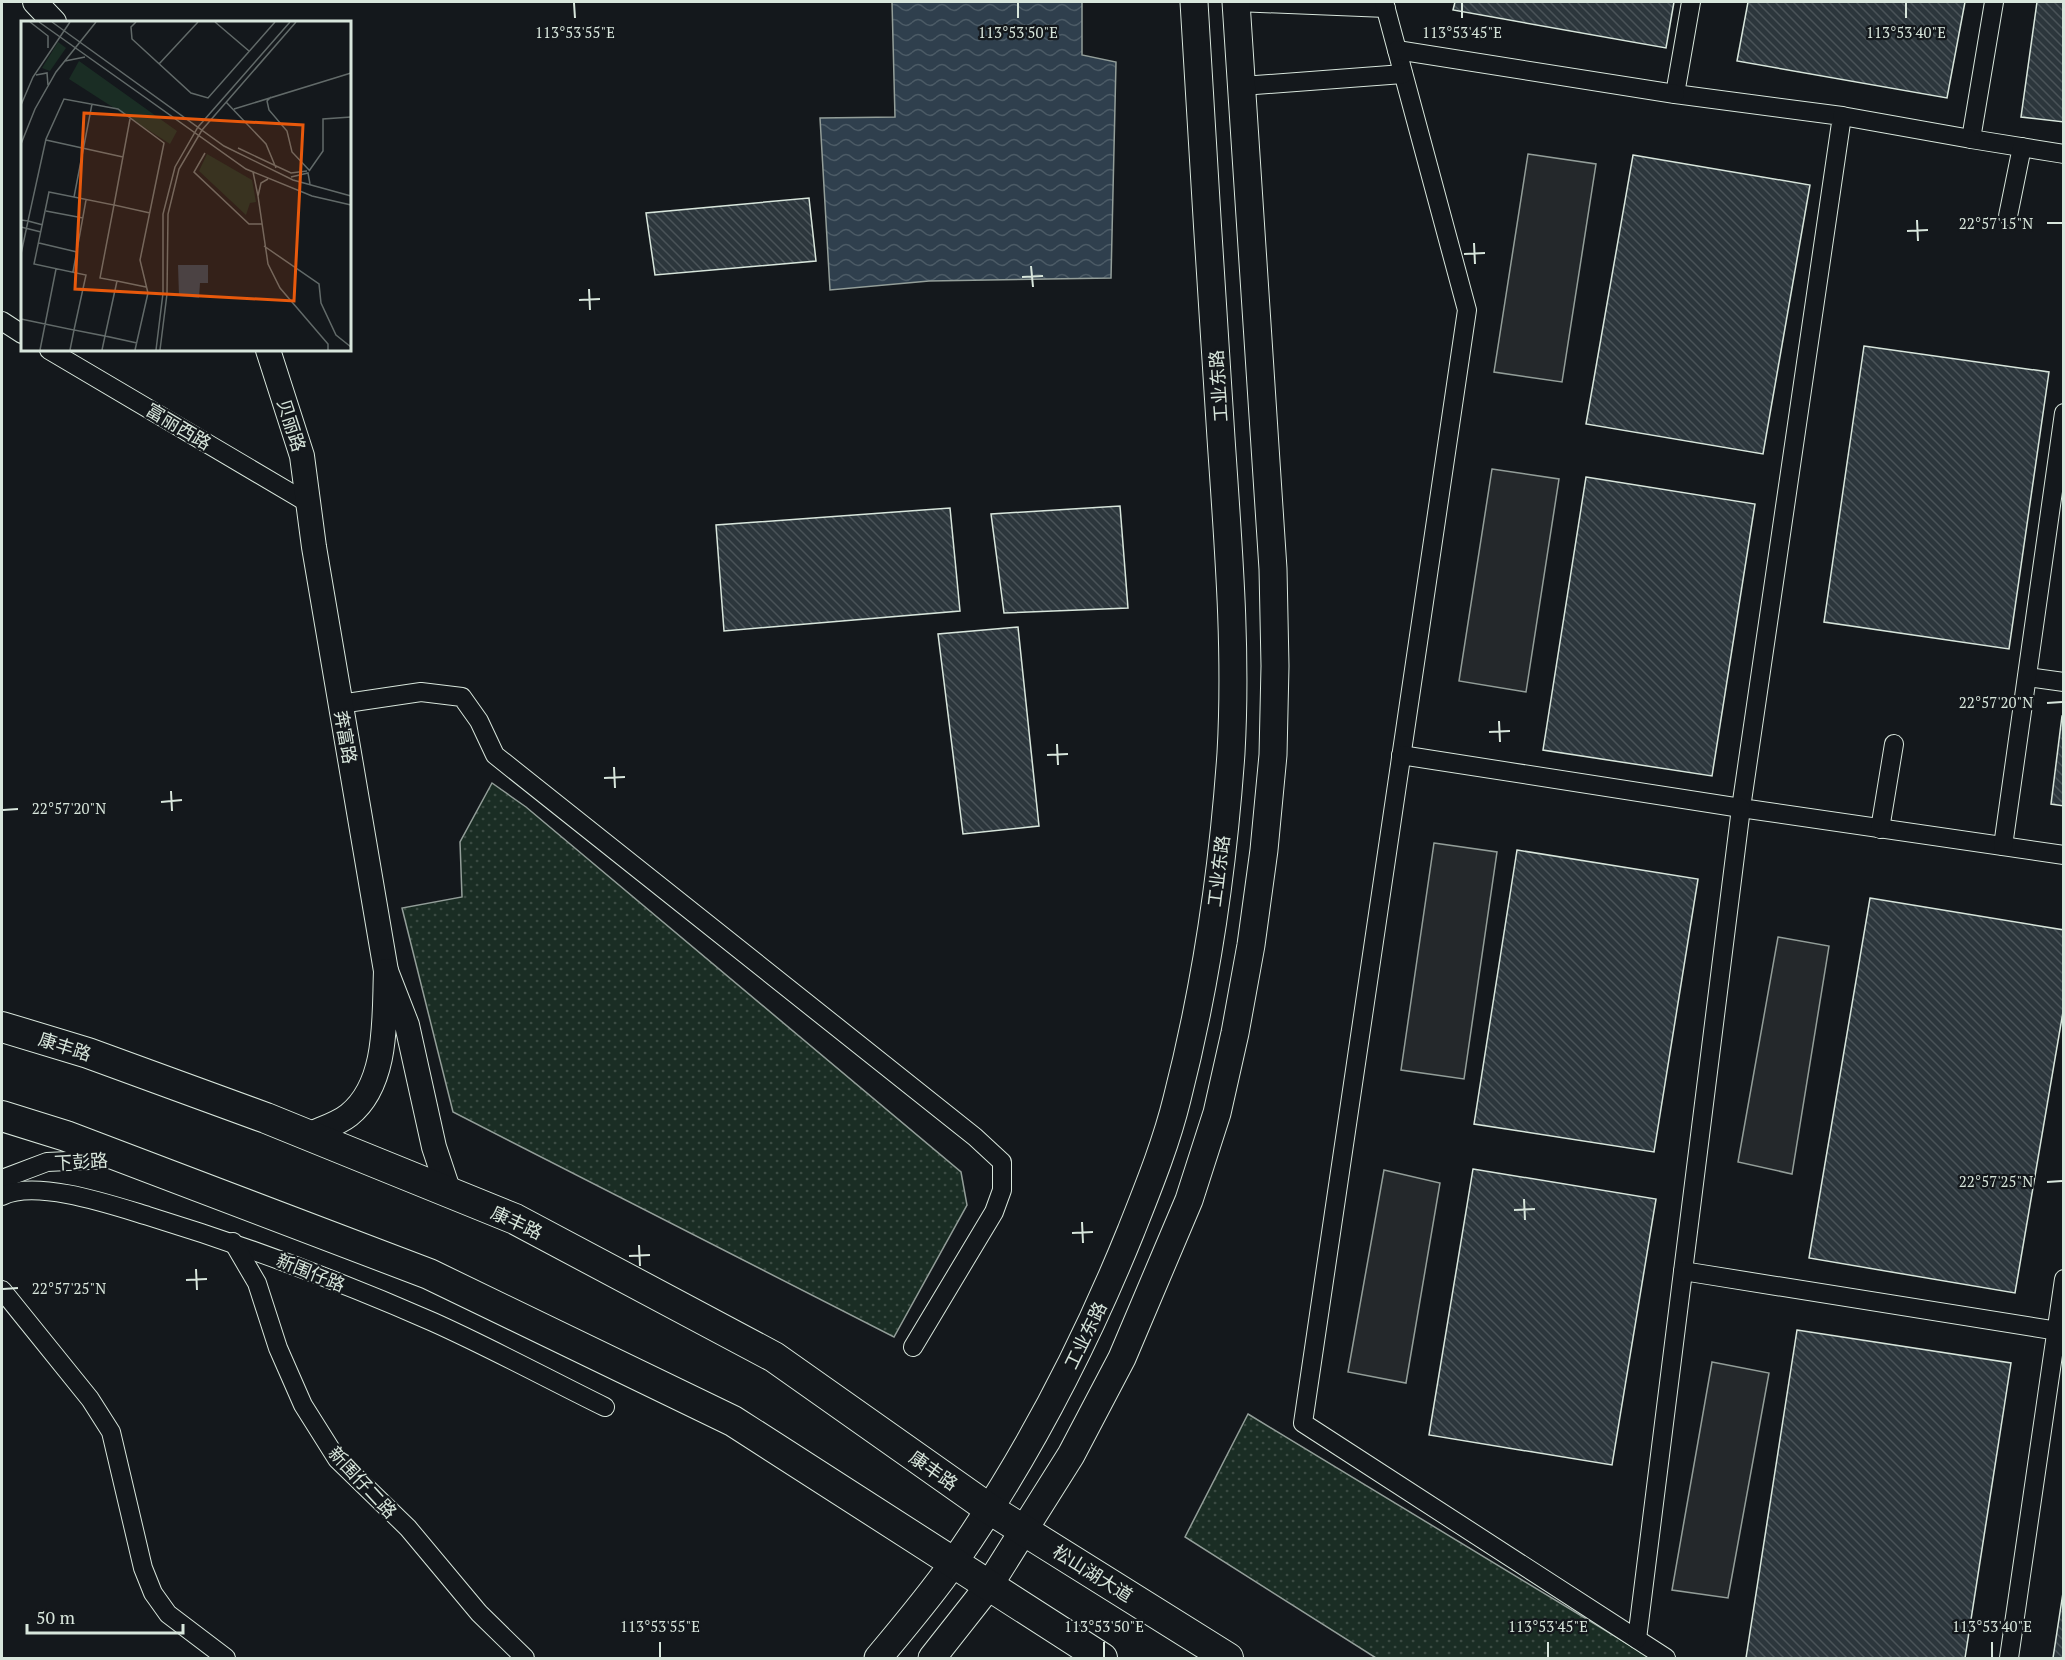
<svg xmlns="http://www.w3.org/2000/svg" width="2065" height="1660" font-family="'PT Serif','Noto Sans SC',serif">
<style>
.park{fill:url(#park-dots);stroke:#939e99;stroke-width:1.5}
.parking{fill:#24282b;stroke:#939e99;stroke-width:1.5}
.water{fill:url(#water-waves);stroke:#939e99;stroke-width:1.5}
.building{fill:url(#building-back-hatch);stroke:#d8e6dc;stroke-width:1.5}
.lines{fill:none;stroke-linecap:round;stroke-linejoin:round}
.minor-casing{stroke:#d8e6dc;stroke-width:20}
.tertiary-casing{stroke:#d8e6dc;stroke-width:26}
.secondary-casing{stroke:#d8e6dc;stroke-width:29}
.primary-casing{stroke:#d8e6dc;stroke-width:32}
.minor{stroke:#14181c;stroke-width:18}
.tertiary{stroke:#14181c;stroke-width:24}
.secondary{stroke:#14181c;stroke-width:27}
.primary{stroke:#14181c;stroke-width:30}
.ticks{fill:none;stroke:#d8e6dc;stroke-width:2}
.labels{text-anchor:middle;dominant-baseline:central;stroke-width:4.5;stroke-linejoin:round;paint-order:stroke}
.street-label{font-size:18px;fill:#d8e6dc;stroke:#14181c}
.inset-road{fill:none;stroke:#626a69;stroke-width:1.5}
.view{fill:#e8590c;fill-opacity:0.15;stroke:#e8590c;stroke-width:3}
.inset-edge{fill:none;stroke:#d8e6dc;stroke-width:3}
.ticks-label{font-size:15px;text-anchor:middle;fill:#d8e6dc;stroke:#14181c;stroke-width:4.5;stroke-linejoin:round;paint-order:stroke}
</style>
<defs>
<pattern id="park-dots" width="8" height="8" patternUnits="userSpaceOnUse" patternTransform="scale(1.5)"><rect width="8" height="8" fill="#1a2d24"/><path d="M2 2h.1M6 6h.1" fill="none" stroke="#3b4b43" stroke-width="1.8" stroke-linecap="round"/></pattern>
<pattern id="water-waves" width="16" height="10" patternUnits="userSpaceOnUse" patternTransform="scale(1.5)"><rect width="16" height="10" fill="#2f3f4d"/><path d="M0 5q4-4 8 0t8 0" fill="none" stroke="#4c5b66"/></pattern>
<pattern id="building-back-hatch" width="6" height="6" patternUnits="userSpaceOnUse" patternTransform="scale(1.5)"><rect width="6" height="6" fill="#2c363c"/><path d="M-1 5l2 2M0 0l6 6M5-1l2 2" fill="none" stroke="#4a5358"/></pattern>
</defs>
<rect width="100%" height="100%" fill="#14181c"/>
<g class="park">
<path d="M492,783L526,807L961,1172L967,1205L894,1337L453,1112L402,908L462,897L460,842Z"/>
<path d="M1248,1414L1651,1658H1376L1185,1537Z"/>
</g>
<g class="parking">
<path d="M1528,154L1596,164L1562,382L1494,372Z"/>
<path d="M1492,469L1559,479L1526,692L1459,681Z"/>
<path d="M1434,843L1497,852L1464,1079L1401,1070Z"/>
<path d="M1778,937L1829,946L1792,1174L1738,1162Z"/>
<path d="M1384,1170L1440,1183L1406,1383L1348,1372Z"/>
<path d="M1712,1362L1769,1373L1728,1598L1672,1590Z"/>
</g>
<path class="water" d="M892,2H1082V55L1116,62L1111,278L929,281L830,290L820,118L895,117Z"/>
<g class="building">
<path d="M1455,2H1674L1666,48L1453,10Z"/>
<path d="M1748,2H1965L1947,98L1737,61Z"/>
<path d="M2037,2H2064V122L2021,117Z"/>
<path d="M1633,155L1810,185L1763,454L1586,424Z"/>
<path d="M809,198L816,261L655,275L646,213Z"/>
<path d="M1864,346L2049,372L2009,649L1824,622Z"/>
<path d="M1586,477L1755,504L1712,776L1543,750Z"/>
<path d="M1120,506L1128,608L1004,613L991,514Z"/>
<path d="M950,508L960,611L724,631L716,525Z"/>
<path d="M1018,627L1039,826L963,834L938,634Z"/>
<path d="M2062,716H2064V806L2051,804Z"/>
<path d="M1517,850L1698,879L1654,1152L1474,1124Z"/>
<path d="M1870,898L2064,930V1006L2015,1293L1809,1258Z"/>
<path d="M1473,1169L1656,1199L1612,1465L1429,1435Z"/>
<path d="M1797,1330L2011,1363L1965,1658H1746Z"/>
<path d="M2064,1586V1658H2053Z"/>
</g>
<g class="lines">
<defs>
<g id="minor">
<path d="M1236,2L1386,8"/>
<path d="M1384,2L1467,310L1303,1423L1666,1658"/>
<path d="M1691,2L1675,94L1842,116L1741,808L2064,855"/>
<path d="M1994,2L1971,139L2064,154"/>
<path d="M1397,50L1675,94"/>
<path d="M1242,86L1403,74"/>
<path d="M1842,116L1971,139"/>
<path d="M2008,216L2022,147"/>
<path d="M2,321L22,334"/>
<path d="M49,350L308,503"/>
<path d="M2027,677L2064,682"/>
<path d="M340,704L421,692L462,697L479,721L495,755L975,1137L1002,1162V1190L994,1212L913,1347"/>
<path d="M1401,755L1741,808L1637,1639"/>
<path d="M1880,829L1894,744"/>
<path d="M2003,846L2064,413"/>
<path d="M2,1179L47,1162L110,1159"/>
<path d="M2,1196C36,1179 112,1205 148,1216C246,1246 340,1281 433,1322C491,1348 548,1379 605,1407"/>
<path d="M233,1242L257,1283L278,1348L303,1405L337,1459L408,1528L479,1613L525,1658"/>
<path d="M1683,1271L2064,1332"/>
<path d="M2,1290L90,1399L111,1432L143,1568L153,1593L168,1614L226,1658"/>
<path d="M2009,1658L2064,1279"/>
</g>
<g id="tertiary">
<path d="M35,2L54,22"/>
<path d="M268,350L302,456L314,547L386,971"/>
<path d="M308,1135C321,1129 338,1124 349,1115C389,1083 384,1016 386,971L407,1025L434,1147L449,1192"/>
</g>
<g id="secondary">
<path d="M878,1658C904,1627 931,1595 954,1562C1026,1459 1084,1347 1131,1231C1148,1188 1166,1144 1177,1099C1206,986 1223,869 1231,753C1237,648 1228,543 1221,438C1212,293 1202,147 1194,2"/>
<path d="M932,1658L988,1587L1071,1455L1122,1358L1189,1200L1217,1113L1235,1033L1251,945L1264,850L1273,755L1275,666L1273,569L1236,2"/>
</g>
<g id="primary">
<path d="M2,1027L88,1053L266,1118L515,1219L774,1357L988,1508L1228,1658"/>
<path d="M2,1116L66,1136L429,1274L733,1421L1102,1658"/>
</g>
</defs>
<use href="#minor" class="minor-casing"/>
<use href="#tertiary" class="tertiary-casing"/>
<use href="#secondary" class="secondary-casing"/>
<use href="#primary" class="primary-casing"/>
<use href="#minor" class="minor"/>
<use href="#tertiary" class="tertiary"/>
<use href="#secondary" class="secondary"/>
<use href="#primary" class="primary"/>
</g>
<path class="ticks" d="M574,3L575,18M1018,3V18M1462,3V18M1906,3V18M1917,220L1918,241M2047,223H2062M1907,231L1928,230M1474,243L1475,264M1464,254L1485,253M1031,266L1033,287M1022,277L1043,276M589,289L590,310M579,300L600,299M2047,703L2062,702M1499,721L1500,742M1489,732L1510,731M1057,744L1058,765M1047,755L1068,754M614,767L615,788M604,778L625,777M171,791L172,811M161,802L182,800M3,810L18,809M2047,1182L2062,1181M1524,1199L1525,1220M1514,1210L1535,1209M1082,1222L1083,1243M1072,1233L1093,1232M639,1245L640,1266M629,1256L650,1255M196,1269L197,1290M186,1280L207,1279M3,1289L18,1288M660,1642V1657M1104,1642V1657M1548,1642V1657M1992,1642V1657"/>
<g class="labels">
<g class="street-label">
<text transform="translate(1218 386) rotate(-94)">工业东路</text>
<text transform="translate(292 425) rotate(72)">贝丽路</text>
<text transform="translate(179 426) rotate(31)">富丽西路</text>
<text transform="translate(346 737) rotate(80)">奔富路</text>
<text transform="translate(1218 871) rotate(-83)">工业东路</text>
<text transform="translate(65 1046) rotate(18)">康丰路</text>
<text transform="translate(81 1161) rotate(-3)">下彭路</text>
<text transform="translate(517 1222) rotate(25)">康丰路</text>
<text transform="translate(311 1272) rotate(22)">新围仔路</text>
<text transform="translate(1085 1335) rotate(-64)">工业东路</text>
<text transform="translate(934 1470) rotate(35)">康丰路</text>
<text transform="translate(363 1482) rotate(47)">新围仔二路</text>
<text transform="translate(1093 1573) rotate(32)">松山湖大道</text>
</g>
</g>
<g transform="translate(21 21)">
<rect width="330" height="330" fill="#14181c"/>
<path d="M37,21L45,27L29,50L21,47Z" fill="#1a2d24"/>
<path d="M58,40L156,110L149,123L48,58ZM186,133L231,159L235,181L229,182L225,194L178,150Z" fill="#1a2d24"/>
<path d="M157,244H187V262H179L178,277L158,275Z" fill="#2f3f4d"/>
<path class="inset-road" d="M9,1L27,15V27M18,1L225,148L291,175L330,184M31,1L203,125L272,159L330,175M115,1L110,6L111,18L170,72L187,77L254,1M194,1L228,30M44,40L64,36M138,43L177,1M15,54L26,52L27,64M250,76L246,80L248,89L266,110L271,131L289,150M205,81L245,123L255,147M0,84L12,56L49,1M213,88L330,52M109,98L93,184L129,192M25,119L102,136M0,123L14,88L35,51L75,1M217,127L270,152L286,150M184,132L173,151L228,203H241M288,150L302,130V98L330,96M232,151L237,175L240,162L247,158M270,156L287,152L289,163M28,171L93,184L79,257L96,260L84,315L53,309L65,254L13,243ZM237,175L247,243L259,267L307,323V329M53,176L71,83M25,190L62,197M0,199L7,200L25,118L43,78L97,88L143,122L119,239L127,272L114,329M0,206L20,211M18,222L56,231M243,225L298,263L300,282L315,314L330,326M0,233L7,200L22,204M52,251L65,179M96,260L125,266M0,298L53,309L49,329M19,329L35,248M81,329L84,315L116,322M135,329L142,272V193L154,146L177,106L269,1M139,329L146,273L147,193L158,148L181,109L275,1"/>
<path class="view" d="M63,92L282,104L273,280L54,268Z"/>
<rect width="330" height="330" class="inset-edge"/>
</g>
<g class="ticks-label">
<text x="575" y="38">113°53'55"E</text>
<text x="1018" y="38">113°53'50"E</text>
<text x="1462" y="38">113°53'45"E</text>
<text x="1906" y="38">113°53'40"E</text>
<text x="1996" y="229">22°57'15"N</text>
<text x="1996" y="708">22°57'20"N</text>
<text x="69" y="814">22°57'20"N</text>
<text x="1996" y="1187">22°57'25"N</text>
<text x="69" y="1294">22°57'25"N</text>
<text x="660" y="1632">113°53'55"E</text>
<text x="1104" y="1632">113°53'50"E</text>
<text x="1548" y="1632">113°53'45"E</text>
<text x="1992" y="1632">113°53'40"E</text>
</g>
<rect width="2065" height="1660" fill="none" stroke="#d8e6dc" stroke-width="6"/>
<path d="M27 1624v9h156v-9" fill="none" stroke="#d8e6dc" stroke-width="3"/>
<text x="36" y="1624" font-size="18" fill="#d8e6dc" stroke="#14181c" stroke-width="4.5" paint-order="stroke">50 m</text>
</svg>
